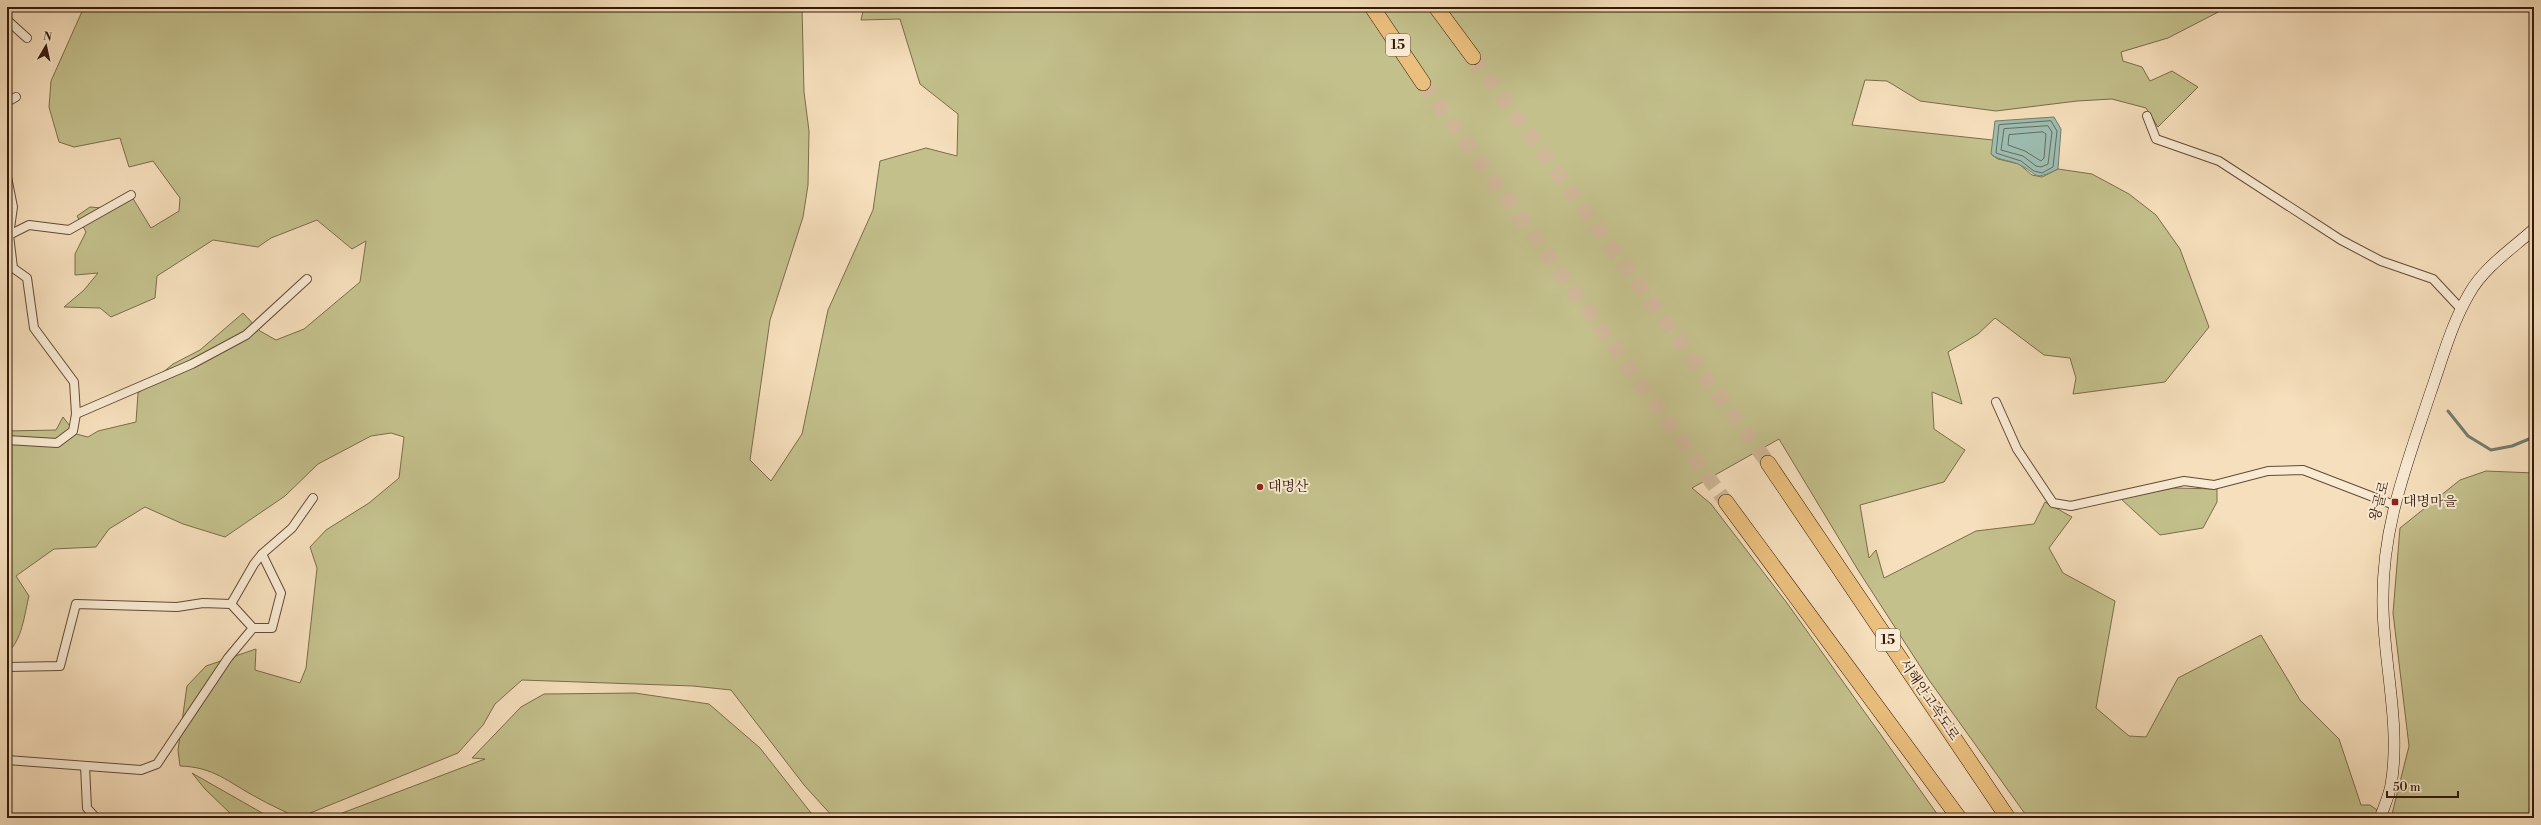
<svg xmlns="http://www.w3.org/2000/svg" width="2541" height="825" font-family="'Libre Bodoni','Noto Serif KR',serif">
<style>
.green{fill:#c3c08c;stroke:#7c6c4a}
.water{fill:#9dbdb1;stroke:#737b6e}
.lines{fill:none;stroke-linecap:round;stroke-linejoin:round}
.shore{stroke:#686b5d;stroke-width:1}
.stream{stroke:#737b6e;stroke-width:3}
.highway-tunnel{stroke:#cfb798;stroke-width:15;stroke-dasharray:15 8;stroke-linecap:butt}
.street-casing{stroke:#644a36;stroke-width:10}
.secondary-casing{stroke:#341909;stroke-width:12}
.highway-casing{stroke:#341909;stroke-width:16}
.street{stroke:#f9ead3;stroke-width:8}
.secondary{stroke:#f9ead3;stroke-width:11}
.highway{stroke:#ebc07e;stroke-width:15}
.poi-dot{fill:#8f2418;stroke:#f9ead3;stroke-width:1.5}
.labels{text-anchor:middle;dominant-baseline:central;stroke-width:4;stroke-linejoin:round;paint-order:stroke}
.shield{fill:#f9ead3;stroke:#6f5846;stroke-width:1}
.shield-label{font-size:13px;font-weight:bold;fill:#341909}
.poi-label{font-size:14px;fill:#341909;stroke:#f9ead3;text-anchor:start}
.street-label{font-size:14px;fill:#341909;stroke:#f9ead3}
</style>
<rect width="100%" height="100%" fill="#f6dfbc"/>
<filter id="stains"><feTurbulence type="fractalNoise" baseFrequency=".005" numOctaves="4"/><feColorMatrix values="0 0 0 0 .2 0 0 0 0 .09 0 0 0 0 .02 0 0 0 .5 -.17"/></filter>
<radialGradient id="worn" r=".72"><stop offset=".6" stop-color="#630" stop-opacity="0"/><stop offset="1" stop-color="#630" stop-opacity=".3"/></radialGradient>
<g class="green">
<path d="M84,7H802L804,92L809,131L808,185L803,217L770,320L750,460L771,481L802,434L828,310L873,210L880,161L926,148L957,156L958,114L920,84L900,19L861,20L864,7H2228L2168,38L2121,52L2123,61L2142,67L2150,81L2172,71L2198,87L2158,127L2146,108L2112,99L2077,101L1996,111L1920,101L1887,81L1865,80L1852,125L1993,140L1992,155L1998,159L2019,164L2032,175L2042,177L2058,169L2092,174L2129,194L2156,215L2180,249L2209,327L2165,382L2073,394L2076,378L2070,358L2044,355L1995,318L1978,334L1948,352L1962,404L1932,392L1934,429L1965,450L1944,482L1860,505L1869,558L1876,550L1884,578L1976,531L2034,524L2045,502L2072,517L2049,548L2063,573L2115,601L2096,708L2129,736L2146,737L2178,678L2261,635L2300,700L2339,739L2361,805H2370L2388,818H2028L1929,680L1858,570L1779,439L1692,488L1711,504L1787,603L1940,818H834L804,785L731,690L693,686L522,680L495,704L483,725L458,753L298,818C284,811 270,805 256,797C228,782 214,767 180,766L178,750L187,686L206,666L256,649L255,670L300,683L306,668L317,568L310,547L326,530L369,503L399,478L404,437L391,433L371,436L318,464L285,496L225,537L183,524L145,507L109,529L96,547L54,549L16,576L29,596C25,611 22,643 7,652V431L56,430L63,417L76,434L88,437L98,431L136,422L138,393L173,364L200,350L243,313L260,331L276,340L304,329L360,282L366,241L352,249L317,220L271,238L258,247L213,240L157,276L155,298L111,317L100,308L64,307L84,290L98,273L75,275V254L86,232L77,216L90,207L102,208L129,192L151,228L179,211L180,198L153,161L129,167L120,138L74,147L59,142L49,107L51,81Z"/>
<path d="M2486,471L2534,473V818H2391L2409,746L2393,613L2400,528L2460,480Z"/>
<path d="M2174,488L2217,489V502L2203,528L2160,535L2120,498Z"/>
<path d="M635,693L709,704L760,748L815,818H329L485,759L472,758L521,707L544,694Z"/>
<path d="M192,773L271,818H235L205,789Z"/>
</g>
<g class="water">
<path d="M2054,117L2061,129L2058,169C2031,182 2040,174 2018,164C2009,160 2000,161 1991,154L1995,121Z"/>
<path d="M7,813L25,817L54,814L59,818H7Z"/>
</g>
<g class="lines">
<g class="shore">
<path d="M2051,121L2057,131L2053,167L2042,173L2034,171L2021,161L1996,153L1999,125Z"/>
<path d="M2048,126L2052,132L2048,164L2041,167L2036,166L2023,156L2001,150L2004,129Z"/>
<path d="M2043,132L2046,134L2044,158L2041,161L2025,151L2008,145L2009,135Z"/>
</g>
<path class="stream" d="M2448,411L2468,436L2491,450L2512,446L2534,437"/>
<g class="highway-tunnel">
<path d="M1473,57L1768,463"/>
<path d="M1423,83L1726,502"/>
</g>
<defs>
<g id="street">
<path d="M7,20L27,38"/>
<path d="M7,102L16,97"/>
<path d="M2147,116L2156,139L2219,161L2341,240L2381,261L2433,279L2461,309"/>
<path d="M7,177L13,207L9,235L13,268L27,278L34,328L74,382L76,414L73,431L57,443L7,440"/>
<path d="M9,235L29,225L69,230L131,195"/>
<path d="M1996,402L2017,449L2053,503L2071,506L2184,481L2214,485L2268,471L2303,470L2394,505"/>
<path d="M76,414L192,364L246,335L307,279"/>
<path d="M253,628H272L281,593L262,554"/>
<path d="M7,667L60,666L76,604L177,607L203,603L231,604L254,564L262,554L292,528L313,498"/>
<path d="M7,760L141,770L157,764L228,658L253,628L231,604"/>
<path d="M85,766L87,808L96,818"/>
</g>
<path id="secondary" d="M2380,818C2384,807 2389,796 2391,785C2401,726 2384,666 2383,607C2381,529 2406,467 2430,394C2442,360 2451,325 2469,294C2484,267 2512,249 2534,229"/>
<g id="highway">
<path d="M1372,7L1423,83"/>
<path d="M1436,7L1473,57"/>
<path d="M1768,463L2008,818"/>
<path d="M1726,502L1959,818"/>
</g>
</defs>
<use href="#street" class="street-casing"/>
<use href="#secondary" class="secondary-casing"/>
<use href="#highway" class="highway-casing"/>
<use href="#street" class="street"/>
<use href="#secondary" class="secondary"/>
<use href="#highway" class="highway"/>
</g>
<g class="poi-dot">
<circle cx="1260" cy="487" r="4"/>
<rect x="2391" y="498" width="8" height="8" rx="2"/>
</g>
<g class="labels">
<g class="shield">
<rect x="1386" y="34" width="24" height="22" rx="3"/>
<rect x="1876" y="629" width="24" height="22" rx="3"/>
</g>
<g class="shield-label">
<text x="1398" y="45">15</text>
<text x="1888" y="640">15</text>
</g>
<g class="poi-label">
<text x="1268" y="487">대명산</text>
<text x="2403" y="502">대명마을</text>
</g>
<g class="street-label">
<text transform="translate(2380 501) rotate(-75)">왕골로</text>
<text transform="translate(1929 700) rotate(56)">서해안고속도로</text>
</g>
</g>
<rect width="2541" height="825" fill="none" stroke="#f6dfbc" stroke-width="24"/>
<rect x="8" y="8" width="2525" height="809" fill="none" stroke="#341909" stroke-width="2"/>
<rect x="12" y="12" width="2517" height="801" fill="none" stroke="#341909"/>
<g transform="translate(46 46) rotate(9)" stroke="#f9ead3" stroke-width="3" paint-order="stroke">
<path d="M0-3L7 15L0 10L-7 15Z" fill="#341909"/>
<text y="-6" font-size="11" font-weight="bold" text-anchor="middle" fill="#341909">N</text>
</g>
<path d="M2387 791v6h71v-6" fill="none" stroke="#341909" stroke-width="2"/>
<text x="2393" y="791" font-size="12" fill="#341909" stroke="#f9ead3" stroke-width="3" paint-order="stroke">50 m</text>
<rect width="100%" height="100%" filter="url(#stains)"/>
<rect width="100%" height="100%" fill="url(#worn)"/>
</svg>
